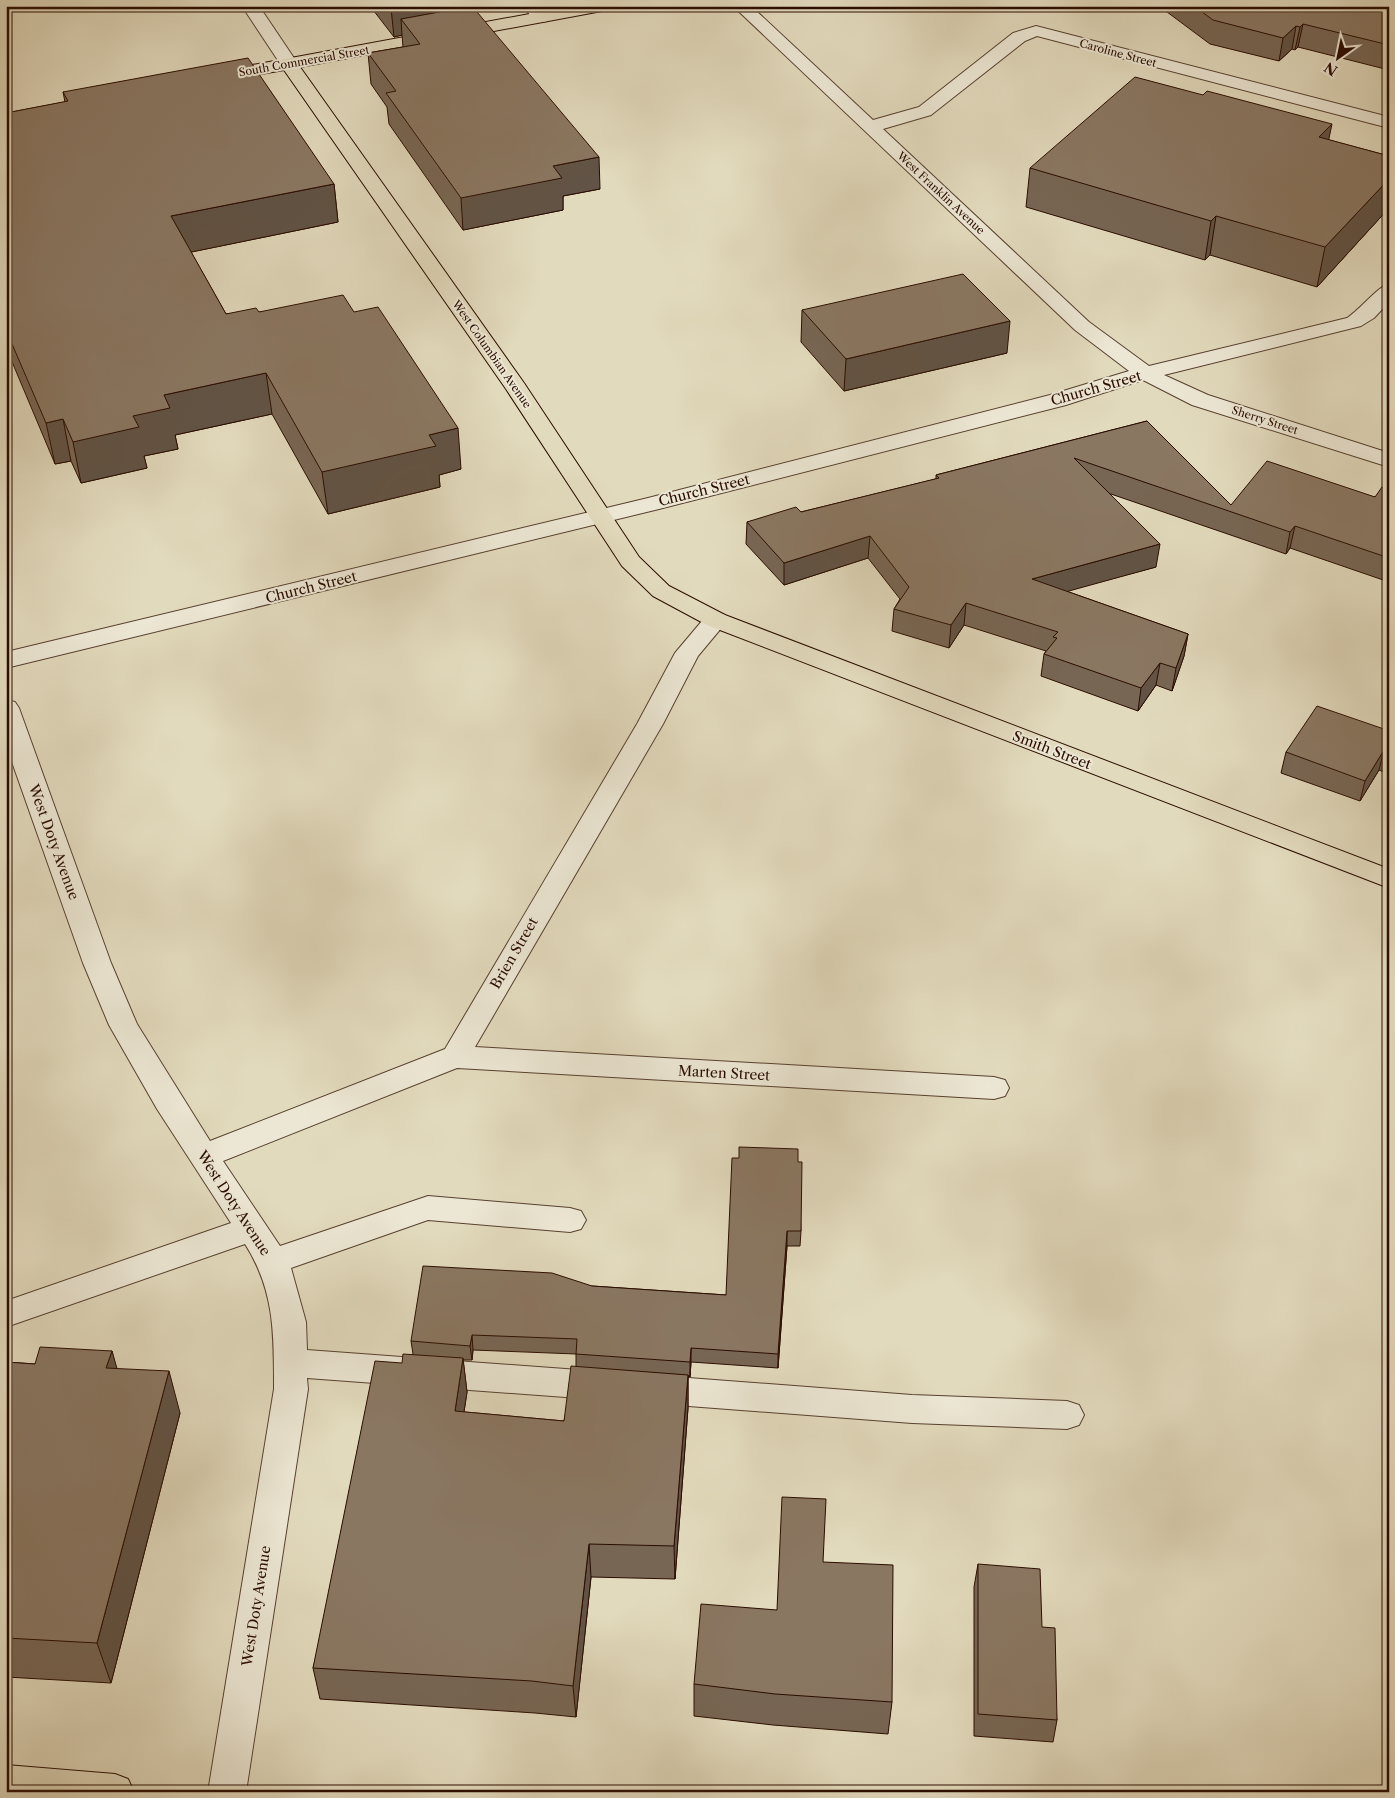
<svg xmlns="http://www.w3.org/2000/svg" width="1395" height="1798" font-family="'Libre Caslon Text',serif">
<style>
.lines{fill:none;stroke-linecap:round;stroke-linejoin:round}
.minor-casing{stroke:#58402f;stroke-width:2}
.major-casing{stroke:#2a0c00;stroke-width:2}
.minor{fill:#ece7d4;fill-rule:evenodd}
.major{fill:#e2dabd;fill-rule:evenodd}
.wall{fill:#776654;stroke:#2a0c00;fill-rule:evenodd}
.shaded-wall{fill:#615345;stroke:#2a0c00}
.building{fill:#8a7762;stroke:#2a0c00}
.labels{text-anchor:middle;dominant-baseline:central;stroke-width:4;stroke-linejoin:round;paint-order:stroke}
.far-street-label{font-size:11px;fill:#2a0c00;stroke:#ece7d4}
.street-label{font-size:14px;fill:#2a0c00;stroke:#ece7d4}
</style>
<rect width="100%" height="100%" fill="#e2dabd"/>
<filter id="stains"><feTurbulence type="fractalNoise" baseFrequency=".004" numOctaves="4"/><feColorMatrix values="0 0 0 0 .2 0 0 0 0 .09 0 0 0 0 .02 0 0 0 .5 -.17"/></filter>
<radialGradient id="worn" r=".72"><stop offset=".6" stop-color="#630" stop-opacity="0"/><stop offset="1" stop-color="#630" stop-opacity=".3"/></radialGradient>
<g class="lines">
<defs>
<g id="minor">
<path d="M242,6H259L298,64L295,68H283Z"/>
<path d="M524,6H541L550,17L547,21C535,24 530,16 524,6Z"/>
<path d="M733,6H751L873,120L919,107L1013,33L1036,26L1389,117V128L1037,36L1025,41L931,115L883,129L1089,322L1149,366L1347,318C1361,309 1377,287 1389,284V302L1374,318L1361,326L1164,375L1208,395L1389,453V467L1192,405L1143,380L1066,405L659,509L6,668V652L648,498L1050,395L1129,371L1075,330Z"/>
<path d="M716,613L725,615L728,620L698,656L663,724L475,1047L994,1077L1005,1080L1009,1088L1005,1096L994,1099L457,1068L223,1161L280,1246L428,1196L570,1208L581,1211L586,1220L581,1229L570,1232L428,1220L291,1268L306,1322L307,1350L606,1372L618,1376L623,1386L618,1396L606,1400L307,1378L308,1389L246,1792H208L274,1389C274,1335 275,1291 245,1244L6,1327V1301L231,1223L157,1109L109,1025L83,963L6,745V700L15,702L19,708L111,963L137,1024L210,1141L445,1049L637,724L675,653L707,615Z"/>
<path d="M649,1375L912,1395L1067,1401L1079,1405L1084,1415L1079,1425L1067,1429L912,1423L649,1403L637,1399L632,1389L637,1379Z"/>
</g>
<g id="major">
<path d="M573,6H610L602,11L300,67L524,383L639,557L669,586L725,615L1389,869V888L707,625L653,596L622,566L506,389L284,70L220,81L214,80L211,76L214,72L220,71Z"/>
<path d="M6,1765L115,1774L128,1779L134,1792H6Z"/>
</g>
</defs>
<use href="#minor" class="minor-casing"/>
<use href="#major" class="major-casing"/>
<use href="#minor" class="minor"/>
<use href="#major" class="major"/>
</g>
<g class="wall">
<path d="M370,6H462V8L600,189L563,196V210L463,230L389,124L387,107L371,84L368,53L403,47L402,35L394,37Z"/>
<path d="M1159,6H1389V70L1298,47L1295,50L1292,49L1279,61L1210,44Z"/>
<path d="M63,92L334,184L338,222L191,252L226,314L259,312H354L461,469L439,475L440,487L328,514L272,414L175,435L178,449L144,456L147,468L81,483L71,461L55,464L10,357H6V113L65,102Z"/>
<path d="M1329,140L1389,156V208L1317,287L1210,255L1205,260L1026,207L1030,168Z"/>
<path d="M802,310L1007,353L844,391L801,342Z"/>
<path d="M1147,421L1231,505L1375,497L1389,489V582L1290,548L1286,554L1108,493L1156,567L1066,591L1188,634L1184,656L1172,691L1156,685L1138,711L1041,676L1044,654L1046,651L964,625L949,648L892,631L894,609L900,599L868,558L784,585L746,544L747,522L801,512L936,479V475Z"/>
<path d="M1389,722V774L1379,770L1360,801L1281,773L1286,752L1384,729Z"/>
<path d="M798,1162L801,1231L800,1246H787L778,1368L691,1362L690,1377L688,1376V1408L675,1579L591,1577L576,1717L535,1713L320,1699L313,1668L402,1363L413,1354L411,1341L592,1286L726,1295ZM473,1350L576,1354V1367L564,1421L464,1412L467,1392L463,1360H472Z"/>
<path d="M112,1351L116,1368L180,1413L111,1683L6,1677V1362L35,1364Z"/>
<path d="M823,1562L892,1702L888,1734L773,1725L694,1716V1684L777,1610Z"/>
<path d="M978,1564L1042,1627L1057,1720L1053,1742L974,1736V1587Z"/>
</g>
<g class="shaded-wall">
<path d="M399,6H462L463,24L401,19L402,35L394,37L391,8Z"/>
<path d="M1303,24L1298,47L1295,50L1300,27Z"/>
<path d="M1296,26L1292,49L1279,61L1283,38Z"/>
<path d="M1332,124L1324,162L1319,137Z"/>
<path d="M599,157L600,189L563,196V210L463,230L461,198L553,166Z"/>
<path d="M1389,179V208L1317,287L1325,247Z"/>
<path d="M334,184L338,222L177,255L171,216Z"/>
<path d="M1216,216L1210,255L1205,260L1211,221Z"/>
<path d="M1010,321L1007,353L844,391L846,359Z"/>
<path d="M6,342L10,357H6Z"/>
<path d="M266,373L272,414L175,435L178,449L144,456L147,468L81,483L73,442L133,416L164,395Z"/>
<path d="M63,419L71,461L55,464L46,423Z"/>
<path d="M458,428L461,469L439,475L440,487L328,514L322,472L429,435Z"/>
<path d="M1295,526L1290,548L1286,554L1290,532Z"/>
<path d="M870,536L868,558L784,585V563Z"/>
<path d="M1160,544L1156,567L1029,602L1032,579Z"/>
<path d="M966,603L964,625L949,648L951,625Z"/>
<path d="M1188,634L1184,656L1172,691L1176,668Z"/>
<path d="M1160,663L1156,685L1138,711L1141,688Z"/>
<path d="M1384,750L1379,770L1360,801L1365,781Z"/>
<path d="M787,1231V1246L778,1368V1354Z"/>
<path d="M472,1335L473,1350L472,1360L470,1346Z"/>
<path d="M691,1348V1362L690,1377V1362Z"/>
<path d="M112,1351L124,1393L106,1368Z"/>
<path d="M463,1358L467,1392L459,1444L455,1411Z"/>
<path d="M169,1371L180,1413L111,1683L97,1643Z"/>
<path d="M688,1375V1408L675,1579L674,1546Z"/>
<path d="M589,1544L591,1577L576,1717L573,1686Z"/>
</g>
<g class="building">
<path d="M472,6L599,157L553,166L562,178L461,198L386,93L396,91L368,53L420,44L401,19Z"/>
<path d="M1194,6H1389V45L1303,24L1300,27L1296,26L1283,38L1213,20Z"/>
<path d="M248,58L334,184L171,216L226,314L256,308L259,312L343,295L354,312L378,307L458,428L429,435L436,446L322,472L266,373L164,395L170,408L133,416L139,427L73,442L63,419L46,423L6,330V113L68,101L63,92Z"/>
<path d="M1135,77L1203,95L1207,91L1332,124L1319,137L1389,156V179L1325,247L1216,216L1211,221L1030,168Z"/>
<path d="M963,274L1010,321L846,359L802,310Z"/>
<path d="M1147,421L1231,505L1267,461L1375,497L1382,487L1389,489V558L1295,526L1290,532L1074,458L1160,544L1032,579L1188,634L1176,668L1160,663L1141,688L1044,654L1057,638L1053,637L1058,632L966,603L951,625L894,609L909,587L870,536L784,563L747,522L796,507L801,512L939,478L936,475Z"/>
<path d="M1317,706L1384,729L1389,722V752L1384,750L1365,781L1286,752Z"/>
<path d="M739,1147L798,1149V1162H802L801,1231H787L778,1354L691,1348L690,1362L576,1354L577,1339L472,1335L470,1346L411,1341L423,1266L552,1273L592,1286L726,1295L732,1158H739Z"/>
<path d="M40,1347L112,1351L106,1368L169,1371L97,1643L6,1638V1362L35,1364Z"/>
<path d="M403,1354L463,1358L455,1411L564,1421L571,1366L688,1375L674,1546L589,1544L573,1686L532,1681L313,1668L375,1361L402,1363Z"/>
<path d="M782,1497L826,1499L823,1562L893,1565L892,1702L775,1694L694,1684L701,1604L777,1610Z"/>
<path d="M978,1564L1040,1569L1042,1627L1055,1628L1057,1720L978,1714Z"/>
</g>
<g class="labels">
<g class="far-street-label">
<text transform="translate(1118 53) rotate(15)">Caroline Street</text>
<text transform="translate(304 61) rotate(-10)">South Commercial Street</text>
<text transform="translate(941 193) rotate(43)">West Franklin Avenue</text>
<text transform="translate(492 354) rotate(55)">West Columbian Avenue</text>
<text transform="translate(1265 420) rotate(18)">Sherry Street</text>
</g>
<g class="street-label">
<text transform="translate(1096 388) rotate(-16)">Church Street</text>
<text transform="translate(704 490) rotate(-14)">Church Street</text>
<text transform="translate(311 587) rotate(-14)">Church Street</text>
<text transform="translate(1052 750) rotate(21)">Smith Street</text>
<text transform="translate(54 842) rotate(70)">West Doty Avenue</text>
<text transform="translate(514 953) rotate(-60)">Brien Street</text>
<text transform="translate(724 1073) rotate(3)">Marten Street</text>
<text transform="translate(234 1203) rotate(57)">West Doty Avenue</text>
<text transform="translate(256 1606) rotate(-81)">West Doty Avenue</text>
</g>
</g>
<rect width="1395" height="1798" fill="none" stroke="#e2dabd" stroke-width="25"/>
<rect x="8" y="8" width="1380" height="1783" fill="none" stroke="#2a0c00" stroke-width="2.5"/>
<rect x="12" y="12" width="1370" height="1773" fill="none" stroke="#2a0c00"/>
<g transform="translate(1338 58) rotate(213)" stroke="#ece7d4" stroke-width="4" paint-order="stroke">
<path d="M0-4L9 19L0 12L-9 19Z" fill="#2a0c00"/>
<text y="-8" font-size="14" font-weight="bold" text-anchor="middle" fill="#2a0c00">N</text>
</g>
<rect width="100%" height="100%" filter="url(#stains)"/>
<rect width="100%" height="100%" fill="url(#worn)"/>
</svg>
